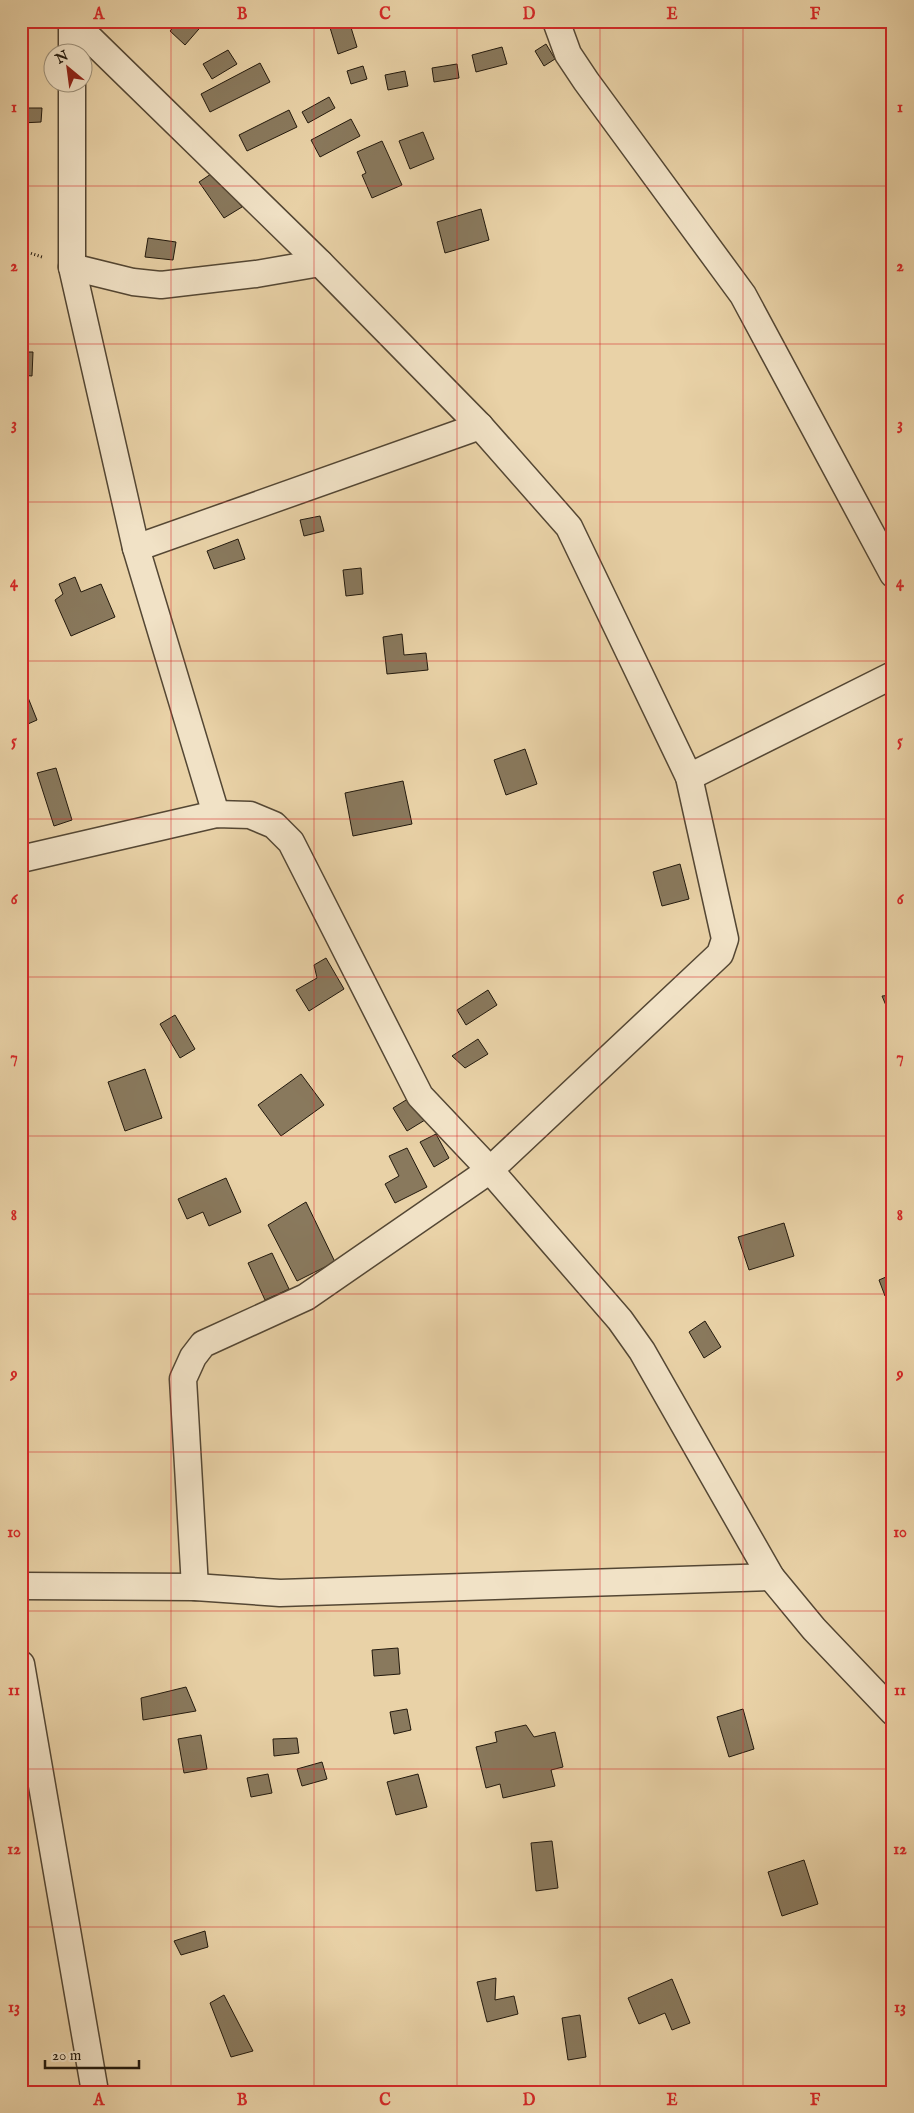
<svg xmlns="http://www.w3.org/2000/svg" width="914" height="2113" font-family="'IM FELL English',serif">
<style>
.building{fill:#89795d;stroke:#22190d}
.lines{fill:none;stroke-linecap:round;stroke-linejoin:round}
.street-casing{stroke:#544734;stroke-width:29}
.path{stroke:#22190d;stroke-width:3;stroke-dasharray:1 2.5;stroke-linecap:butt}
.street{stroke:#f1e2c6;stroke-width:26}
.grid{fill:none;stroke:#d62828;stroke-width:1;stroke-opacity:0.55}
.neatline{fill:none;stroke:#d62828;stroke-width:2}
.grid-label{font-size:16px;text-anchor:middle;font-weight:bold;fill:#d62828}
</style>
<rect width="100%" height="100%" fill="#e9d2a7"/>
<filter id="stains"><feTurbulence type="fractalNoise" baseFrequency=".004" numOctaves="4"/><feColorMatrix values="0 0 0 0 .2 0 0 0 0 .09 0 0 0 0 .02 0 0 0 .5 -.17"/></filter>
<radialGradient id="worn" r=".72"><stop offset=".6" stop-color="#630" stop-opacity="0"/><stop offset="1" stop-color="#630" stop-opacity=".3"/></radialGradient>
<g class="building">
<path d="M179,21H204L205,22L185,45L170,31Z"/>
<path d="M328,21H349L357,47L338,54Z"/>
<path d="M546,44L555,59L544,66L535,51Z"/>
<path d="M502,47L507,64L476,72L472,55Z"/>
<path d="M228,50L237,64L212,79L203,64Z"/>
<path d="M260,63L270,82L210,112L201,94Z"/>
<path d="M457,64L459,78L434,82L432,68Z"/>
<path d="M363,66L367,79L351,84L347,71Z"/>
<path d="M405,71L408,86L388,90L385,75Z"/>
<path d="M329,97L335,108L308,123L302,112Z"/>
<path d="M21,108H42L41,122L21,123Z"/>
<path d="M289,110L297,127L247,151L239,135Z"/>
<path d="M351,119L360,136L320,157L311,140Z"/>
<path d="M423,132L434,159L410,169L399,141Z"/>
<path d="M382,141L402,185L372,198L362,175L366,173L357,152Z"/>
<path d="M217,170L242,207L224,218L199,182Z"/>
<path d="M481,209L489,240L445,253L437,222Z"/>
<path d="M148,238L176,242L173,260L145,257Z"/>
<path d="M21,352H33L32,376L21,375Z"/>
<path d="M320,516L324,531L304,536L300,520Z"/>
<path d="M238,539L245,559L214,569L207,551Z"/>
<path d="M361,568L363,594L346,596L343,570Z"/>
<path d="M75,577L81,592L101,584L115,617L71,636L55,600L63,594L59,584Z"/>
<path d="M402,634L404,655L426,653L428,670L387,674L383,637Z"/>
<path d="M21,680L37,720L21,727Z"/>
<path d="M525,749L537,784L506,795L494,760Z"/>
<path d="M56,768L72,820L54,826L37,773Z"/>
<path d="M403,781L412,824L353,836L345,793Z"/>
<path d="M680,864L689,899L662,906L653,872Z"/>
<path d="M326,958L344,989L309,1011L296,990L317,978L314,965Z"/>
<path d="M488,990L497,1005L466,1025L457,1010Z"/>
<path d="M893,995V1022L882,996Z"/>
<path d="M175,1015L195,1049L180,1058L160,1024Z"/>
<path d="M478,1039L488,1054L465,1068L452,1056Z"/>
<path d="M145,1069L162,1118L125,1131L108,1082Z"/>
<path d="M301,1074L324,1105L281,1136L258,1105Z"/>
<path d="M411,1097L425,1120L407,1131L393,1108Z"/>
<path d="M436,1134L449,1158L434,1167L420,1142Z"/>
<path d="M407,1148L427,1187L395,1203L385,1184L399,1176L389,1156Z"/>
<path d="M226,1178L241,1212L209,1226L203,1212L187,1219L178,1199Z"/>
<path d="M306,1202L335,1262L297,1281L268,1225Z"/>
<path d="M784,1223L794,1256L749,1270L738,1237Z"/>
<path d="M272,1253L289,1289L265,1300L248,1263Z"/>
<path d="M893,1274V1293L885,1296L879,1280Z"/>
<path d="M705,1321L721,1347L704,1358L689,1332Z"/>
<path d="M398,1648L400,1674L374,1676L372,1650Z"/>
<path d="M186,1687L196,1711L143,1720L141,1698Z"/>
<path d="M407,1709L411,1730L394,1734L390,1712Z"/>
<path d="M743,1709L754,1749L729,1757L717,1717Z"/>
<path d="M526,1725L534,1737L555,1732L563,1767L551,1770L555,1786L503,1798L500,1784L486,1788L476,1747L497,1742L495,1732Z"/>
<path d="M201,1735L207,1769L184,1773L178,1739Z"/>
<path d="M297,1738L299,1753L274,1756L273,1739Z"/>
<path d="M322,1762L327,1779L302,1786L297,1769Z"/>
<path d="M268,1774L272,1793L251,1797L247,1778Z"/>
<path d="M418,1774L427,1807L396,1815L387,1782Z"/>
<path d="M552,1841L558,1888L536,1891L531,1843Z"/>
<path d="M804,1860L818,1904L782,1916L768,1872Z"/>
<path d="M205,1931L208,1947L181,1955L174,1941Z"/>
<path d="M496,1978L495,2000L514,1996L518,2014L487,2022L477,1982Z"/>
<path d="M672,1979L690,2023L672,2030L665,2013L639,2024L628,1998Z"/>
<path d="M224,1995L253,2051L231,2057L210,2003Z"/>
<path d="M580,2015L586,2057L568,2060L562,2018Z"/>
</g>
<g class="lines">
<defs>
<g id="street">
<path d="M72,21L320,263L480,426L569,527L689,777L725,939L720,954L490,1170L306,1297L203,1344L193,1357L183,1379L195,1587"/>
<path d="M556,21L568,54L586,81L743,295L893,574"/>
<path d="M72,52V22"/>
<path d="M72,82V267L136,548L216,814"/>
<path d="M72,267L133,282L161,285L256,274L320,263"/>
<path d="M136,548L480,426"/>
<path d="M689,777L893,675"/>
<path d="M21,859L216,814L250,815L274,825L291,842L420,1096L490,1170L620,1320L642,1351L771,1577L814,1629L893,1712"/>
<path d="M21,1586L195,1587L280,1593L771,1577"/>
<path d="M21,1664L95,2092"/>
</g>
</defs>
<use href="#street" class="street-casing"/>
<path class="path" d="M21,250L42,257"/>
<use href="#street" class="street"/>
</g>
<path class="grid" d="M171,21V2092M314,21V2092M457,21V2092M600,21V2092M743,21V2092M21,186H893M21,344H893M21,502H893M21,661H893M21,819H893M21,977H893M21,1136H893M21,1294H893M21,1452H893M21,1611H893M21,1769H893M21,1927H893"/>
<rect width="914" height="2113" fill="none" stroke="#e9d2a7" stroke-width="55"/>
<g transform="translate(68 68) rotate(331)"><circle r="24" fill="#f1e2c6" stroke="#9e927c"/>
<path d="M0-4L9 19L0 12L-9 19Z" fill="#8f2418"/>
<text y="-8" font-size="14" font-weight="bold" text-anchor="middle" fill="#22190d">N</text>
</g>
<path d="M45 2060v8h94v-8" fill="none" stroke="#22190d" stroke-width="2.5"/>
<text x="52" y="2060" font-size="15" fill="#22190d" stroke="#f1e2c6" stroke-width="4" paint-order="stroke">20 m</text>
<rect x="28" y="28" width="858" height="2058" class="neatline"/>
<g class="grid-label">
<text x="99" y="19">A</text>
<text x="242" y="19">B</text>
<text x="385" y="19">C</text>
<text x="529" y="19">D</text>
<text x="672" y="19">E</text>
<text x="815" y="19">F</text>
<text x="14" y="112">1</text>
<text x="900" y="112">1</text>
<text x="14" y="271">2</text>
<text x="900" y="271">2</text>
<text x="14" y="429">3</text>
<text x="900" y="429">3</text>
<text x="14" y="587">4</text>
<text x="900" y="587">4</text>
<text x="14" y="746">5</text>
<text x="900" y="746">5</text>
<text x="14" y="904">6</text>
<text x="900" y="904">6</text>
<text x="14" y="1062">7</text>
<text x="900" y="1062">7</text>
<text x="14" y="1220">8</text>
<text x="900" y="1220">8</text>
<text x="14" y="1379">9</text>
<text x="900" y="1379">9</text>
<text x="14" y="1537">10</text>
<text x="900" y="1537">10</text>
<text x="14" y="1695">11</text>
<text x="900" y="1695">11</text>
<text x="14" y="1854">12</text>
<text x="900" y="1854">12</text>
<text x="14" y="2012">13</text>
<text x="900" y="2012">13</text>
<text x="99" y="2105">A</text>
<text x="242" y="2105">B</text>
<text x="385" y="2105">C</text>
<text x="529" y="2105">D</text>
<text x="672" y="2105">E</text>
<text x="815" y="2105">F</text>
</g>
<rect width="100%" height="100%" filter="url(#stains)"/>
<rect width="100%" height="100%" fill="url(#worn)"/>
</svg>
